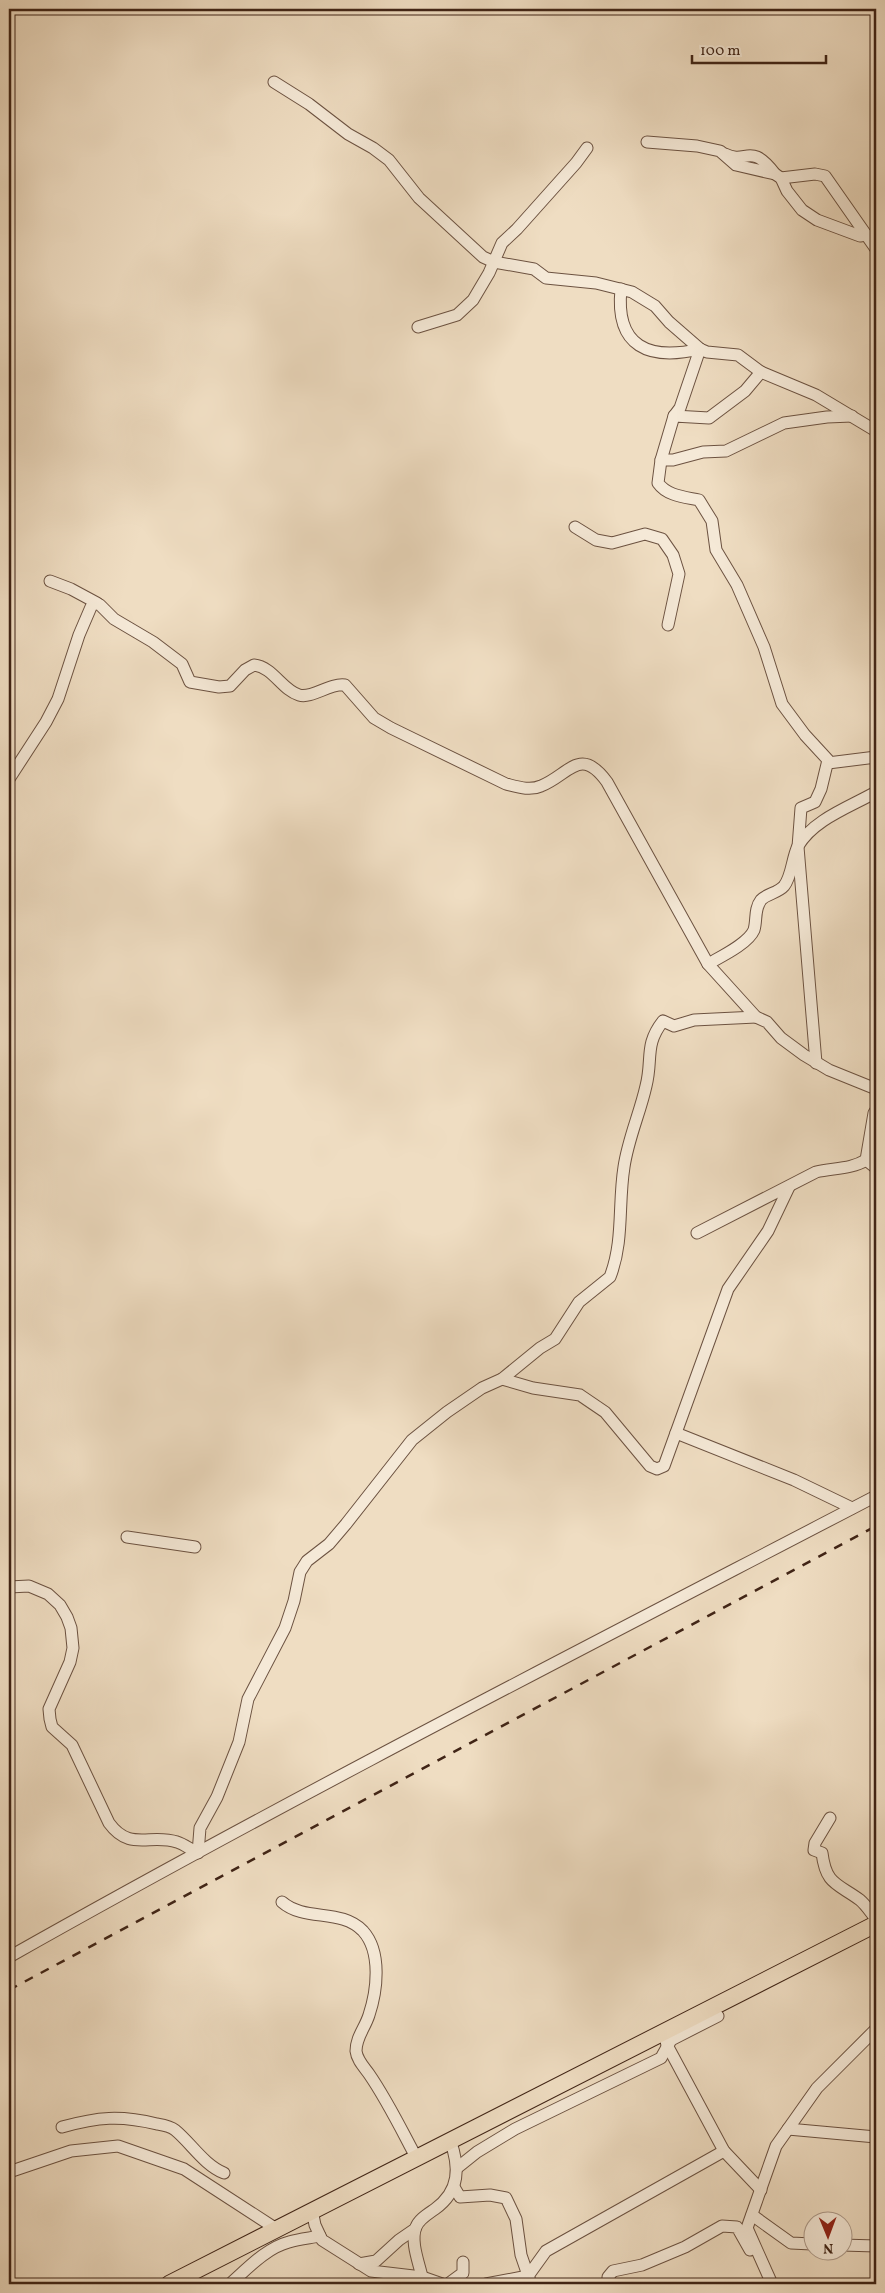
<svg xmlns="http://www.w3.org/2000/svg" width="885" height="2293" font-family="Vollkorn,serif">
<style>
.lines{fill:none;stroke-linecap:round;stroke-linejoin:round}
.minor-casing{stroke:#6c5241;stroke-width:13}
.highway-casing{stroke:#402416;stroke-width:18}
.minor{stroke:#f5e9d7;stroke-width:11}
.highway{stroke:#efddc2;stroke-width:16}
.rail{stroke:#402416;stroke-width:2.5;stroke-dasharray:9 9;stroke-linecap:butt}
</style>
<rect width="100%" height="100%" fill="#efddc2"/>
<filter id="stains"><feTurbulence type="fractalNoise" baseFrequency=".004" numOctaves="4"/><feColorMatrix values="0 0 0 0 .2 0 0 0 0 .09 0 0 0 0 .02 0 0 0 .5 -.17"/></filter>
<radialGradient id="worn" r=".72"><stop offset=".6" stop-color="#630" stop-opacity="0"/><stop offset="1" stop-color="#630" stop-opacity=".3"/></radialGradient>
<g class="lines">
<defs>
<g id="minor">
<path d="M274,82L309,104L348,134L373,148L389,160L419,198L483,257L494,262L534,269L546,278L596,283L632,292L655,306L669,322L700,349L707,352L738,355L761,372L816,395L876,431"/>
<path d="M647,142L697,146L720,151L736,165L775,174L781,178L787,191L802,210L817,220L860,236L866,235"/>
<path d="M725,154C747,165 750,141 775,174"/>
<path d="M781,178L815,174L825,176L876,249"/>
<path d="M621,289C615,347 649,361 700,349"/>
<path d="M418,327L457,315L473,300L489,273L502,243L517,229L576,163L587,148"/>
<path d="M761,372L745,391L709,418L674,416L661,460L658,483C667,496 685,497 699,500L712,521L716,550L737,585L764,647L782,704L805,735L828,760L821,789L815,802L801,808L798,847L816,1063"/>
<path d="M674,416L680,408L700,349"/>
<path d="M661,460H673L703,452L726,451L784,423L827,417L852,416"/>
<path d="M575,527L596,540L612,543L645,534L662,539L673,555L679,574L668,625"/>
<path d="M50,581L71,589L97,603"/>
<path d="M828,763L876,757"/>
<path d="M9,779L46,722L58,699L79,635L91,607L94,603L100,605L114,619L153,642L182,664L190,682L219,687L230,686L245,670L254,665C273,667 282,690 299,695C312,699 329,683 345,685L374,718L391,728L506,784C518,787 530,791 541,786C569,775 580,745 607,782L708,964L756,1017L767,1022L781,1038L804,1055L829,1070L876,1089"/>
<path d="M708,964C720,957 748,944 754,930C757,920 754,909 761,900C766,894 778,893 784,886C792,876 792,858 798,846C814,819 850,807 876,792"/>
<path d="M866,1160L876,1168"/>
<path d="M697,1233L816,1172C833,1168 852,1169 866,1160L874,1113L876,1110"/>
<path d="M502,1379L533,1388L580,1395L605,1412L650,1466L657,1469L664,1466L728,1289L768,1231L789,1187"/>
<path d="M676,1433L794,1480L852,1508"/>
<path d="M127,1537L195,1547"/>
<path d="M9,1587L29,1586L48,1594L60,1605L67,1617L71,1628L73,1648L70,1662L49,1709L50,1719L52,1727L72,1745L109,1823C130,1852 150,1833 177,1842C184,1844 191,1850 198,1853L200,1828L217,1797L239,1742L248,1699L285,1628L294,1601L300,1572L307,1561L329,1544L346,1524L412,1440L447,1412L482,1388L502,1379L540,1348L555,1339L579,1302L610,1277C624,1241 618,1204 624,1167C628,1139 640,1113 646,1086C653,1059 644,1045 663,1021L674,1026L694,1020L756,1017"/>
<path d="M830,1818L815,1843L814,1850L822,1853C826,1885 837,1883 860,1900C866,1905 871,1913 876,1919"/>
<path d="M282,1902C305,1922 341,1908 363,1931C382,1952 377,1991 369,2015C365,2028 356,2037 356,2051C357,2060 364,2067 369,2074C387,2100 401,2129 416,2157"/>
<path d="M9,1957C294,1796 586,1647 876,1496"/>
<path d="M666,2041L667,2045L724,2151L761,2190"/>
<path d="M62,2127C98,2117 120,2115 157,2124C163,2125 170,2126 175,2130C191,2143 204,2165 224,2173"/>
<path d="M788,2129L876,2137"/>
<path d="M457,2168L477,2152L515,2129L661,2058L671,2040L718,2016"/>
<path d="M9,2172L71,2151L118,2146L184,2169L278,2230"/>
<path d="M454,2187L460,2197L490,2195L506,2198L516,2219L521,2255L531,2284"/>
<path d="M312,2210L315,2225L322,2240L371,2271L422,2277L442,2284"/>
<path d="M752,2215L791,2243L812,2244"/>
<path d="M842,2245L876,2246"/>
<path d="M359,2264L376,2261L399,2240L415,2229"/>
<path d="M422,2277C419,2263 410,2241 416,2227C419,2219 428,2214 435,2209C460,2191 460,2167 450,2140"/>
<path d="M230,2284C247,2269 266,2248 289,2242C299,2239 310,2238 320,2236"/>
<path d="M448,2284L463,2273V2262"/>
<path d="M486,2284L528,2276L546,2251L724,2151"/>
<path d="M608,2284V2277L613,2271L642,2265L685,2247L722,2226L737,2227L750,2250"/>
<path d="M772,2284L747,2228L776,2146L817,2088L876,2029"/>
</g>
<path id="highway" d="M169,2284L876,1924"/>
</defs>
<use href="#minor" class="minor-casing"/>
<use href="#highway" class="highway-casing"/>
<use href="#minor" class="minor"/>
<use href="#highway" class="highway"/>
<path class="rail" d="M9,1990L876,1526"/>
</g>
<rect width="885" height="2293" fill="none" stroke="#efddc2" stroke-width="30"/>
<rect x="10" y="10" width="865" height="2273" fill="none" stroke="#402416" stroke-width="2.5"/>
<rect x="15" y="15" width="855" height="2263" fill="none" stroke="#402416"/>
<g transform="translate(828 2236) rotate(179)"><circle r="24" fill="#f5e9d7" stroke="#ad9a8a"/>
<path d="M0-4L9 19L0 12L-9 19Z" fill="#8f2418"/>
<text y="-8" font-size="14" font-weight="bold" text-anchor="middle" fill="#402416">N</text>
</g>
<path d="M692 55v8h134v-8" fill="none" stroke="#402416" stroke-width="2.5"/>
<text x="700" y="55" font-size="15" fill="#402416" stroke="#f5e9d7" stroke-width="4" paint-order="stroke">100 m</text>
<rect width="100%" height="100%" filter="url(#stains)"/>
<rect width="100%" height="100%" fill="url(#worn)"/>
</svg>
